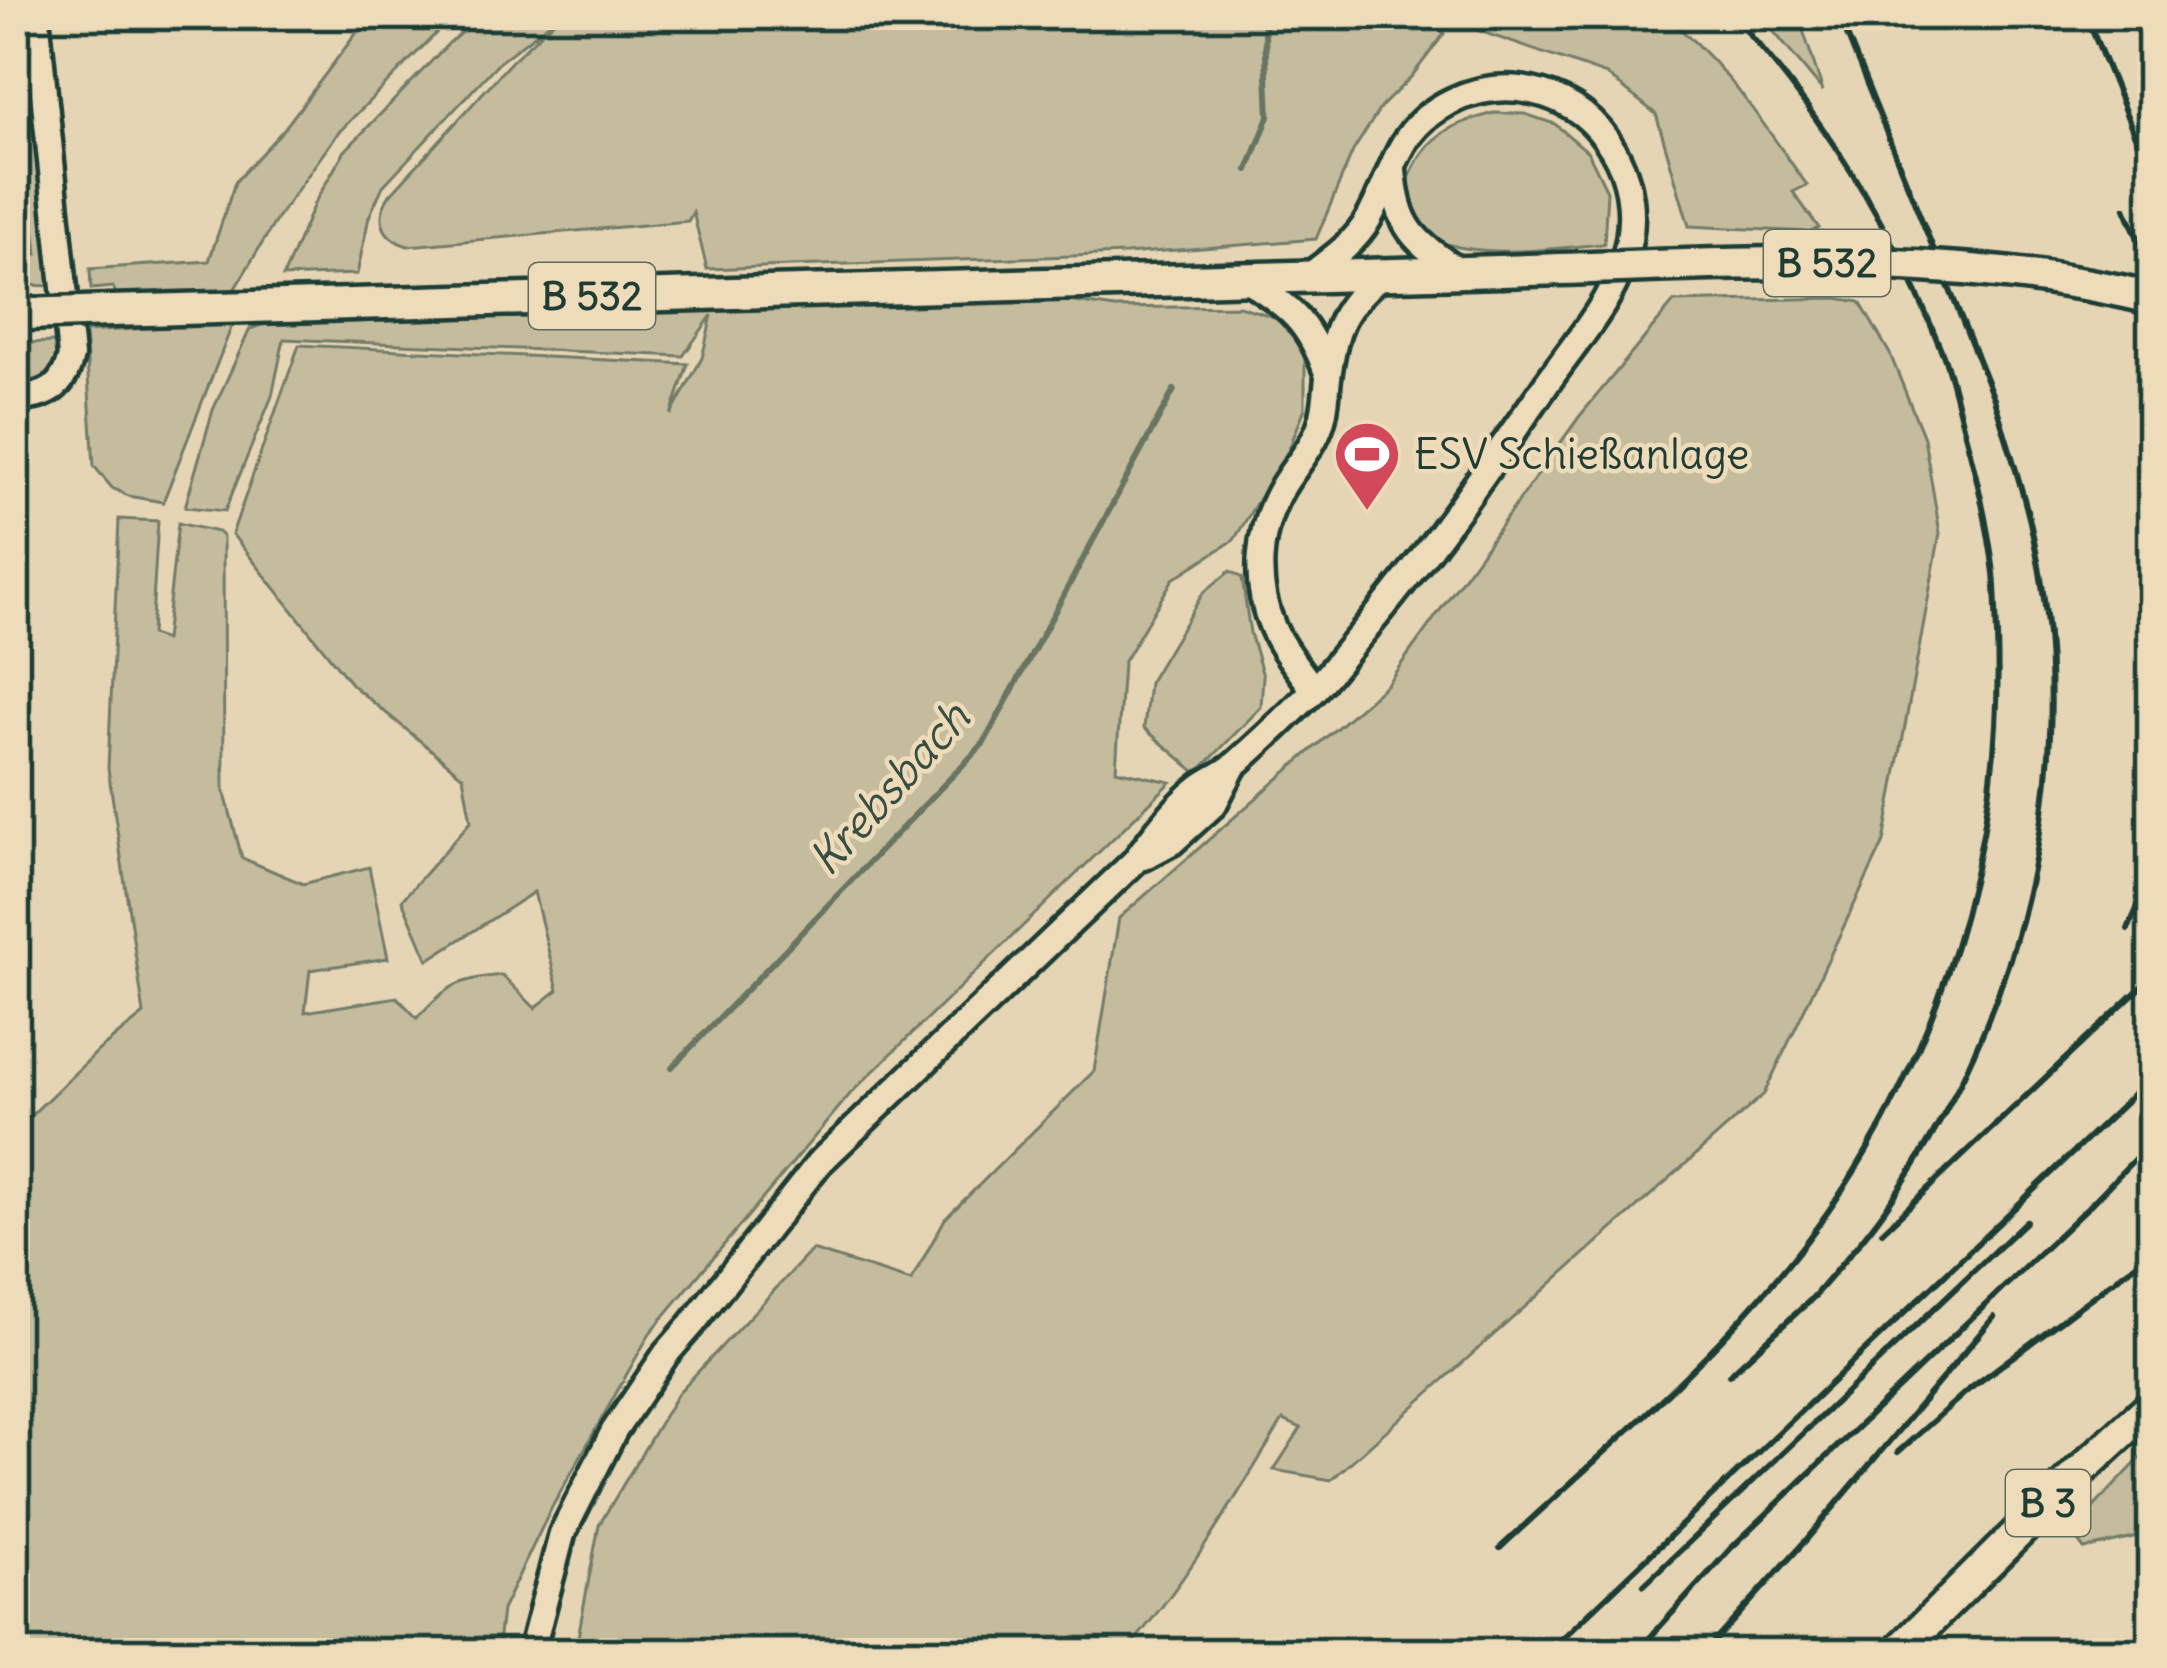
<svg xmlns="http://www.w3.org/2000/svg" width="2167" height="1668" font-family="Delius,sans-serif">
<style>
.green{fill:#c5bc9e;stroke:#727c69;stroke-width:3}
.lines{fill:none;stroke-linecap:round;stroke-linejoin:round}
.stream{stroke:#687462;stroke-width:6}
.minor-casing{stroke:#1f3d34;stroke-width:33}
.major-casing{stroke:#1f3d34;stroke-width:39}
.minor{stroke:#eedbb9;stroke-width:24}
.major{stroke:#eedbb9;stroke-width:30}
.rail{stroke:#1f3d34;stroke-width:6}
.major-bridge-casing{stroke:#1f3d34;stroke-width:39;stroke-linecap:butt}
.major-bridge{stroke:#eedbb9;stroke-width:30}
.labels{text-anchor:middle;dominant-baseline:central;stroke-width:9;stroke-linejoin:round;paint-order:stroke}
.shield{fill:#eedbb9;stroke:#5d6c5c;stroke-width:3}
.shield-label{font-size:39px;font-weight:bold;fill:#1f3d34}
.poi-label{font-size:42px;fill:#1f3d34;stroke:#eedbb9;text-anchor:start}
.water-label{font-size:45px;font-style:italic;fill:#374f43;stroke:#eedbb9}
</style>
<rect width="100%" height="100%" fill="#e6d5b4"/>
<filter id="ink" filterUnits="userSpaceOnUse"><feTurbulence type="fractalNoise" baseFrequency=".00833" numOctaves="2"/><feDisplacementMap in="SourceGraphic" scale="24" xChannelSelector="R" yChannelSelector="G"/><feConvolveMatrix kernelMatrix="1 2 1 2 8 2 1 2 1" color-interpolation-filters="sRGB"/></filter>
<g filter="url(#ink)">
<g class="green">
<path d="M15,15H24L55,286L21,285L19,290H15V251L37,254L15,53Z"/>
<path d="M370,15H454L338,133L278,217L234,290L116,294L113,287L91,289L90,269L209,261L235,182L284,129Z"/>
<path d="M482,15H1432L1444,34L1412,76L1381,107L1353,151L1316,239L1126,254L707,269L693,212L688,221L408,246C382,238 375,219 389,196L511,62L559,16L498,63L383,186L369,217L357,274L283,277L314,204L344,152L450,42Z"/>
<path d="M1455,15H1663C1723,60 1764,125 1807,185L1793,192L1819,228L1809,232L1689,226L1656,114L1607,75L1479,31Z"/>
<path d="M1760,15H1798L1823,91Z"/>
<path d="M1494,113L1525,114L1555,124L1588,152L1607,191L1604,244C1553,248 1496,258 1446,244C1423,238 1406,210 1408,187C1409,170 1423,149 1435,139C1452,124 1473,119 1494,113Z"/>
<path d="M1837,298L1860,302L1890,354L1924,438L1940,533L1884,842L1764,1094L1331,1480L1274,1470L1301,1428L1283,1420C1234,1500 1186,1583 1124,1653H575L599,1525L678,1393L812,1250L911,1281L945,1219L1094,1071L1119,918L1387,684L1579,417L1674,302Z"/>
<path d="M1054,299L1115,308L1239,306L1278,318L1305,354V408L1289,449L1234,540L1173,579L1123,663L1116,770L1171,782L851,1093L650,1333L552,1507L502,1610L497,1653H15V1131L99,1050L144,1014L108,768L119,519L158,521L151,635L165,640L178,523L218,532L223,537L224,790L242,858L303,884L369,867L388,958L310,970L305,1012L397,997L417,1018C448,985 456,980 502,975L535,1008L558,990L534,892L428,960L402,900L471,821L463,776L352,685L232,534L299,345L688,364L671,415L702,358L712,315L683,356L284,339L272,396L225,511L185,507L213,410L250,329L261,325Z"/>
<path d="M233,323L163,502L128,496L112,488L94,466L85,332Z"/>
<path d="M57,342L60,354L44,377L15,385V343Z"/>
<path d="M1230,571L1242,578L1250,633L1263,676L1261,707L1197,773L1144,728L1149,683L1203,593Z"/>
<path d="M2152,1446V1534L2084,1549L2071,1531Z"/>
</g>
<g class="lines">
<g class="stream">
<path d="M1248,170L1269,116L1264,15"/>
<path d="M672,1067L984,743L1174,390"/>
</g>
<defs>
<g id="minor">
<path d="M1393,170C1398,229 1413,240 1460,272"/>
<path d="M1245,278C1290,308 1308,320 1327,373"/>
<path d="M15,398C47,398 64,387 71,356L36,15"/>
<path d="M1314,690C1300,670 1282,650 1273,628C1253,583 1257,529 1283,486C1295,466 1314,446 1321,423C1326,409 1326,393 1328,378C1335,327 1342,308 1381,275"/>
<path d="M1144,857L1172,842L1214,804L1232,769"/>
<path d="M531,1653L562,1534L614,1431L666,1354L693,1323L819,1163L1134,862C1153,836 1174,807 1200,787C1212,778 1227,773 1238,762C1263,740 1287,717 1311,693C1328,676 1342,656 1358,638C1425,559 1484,474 1543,389C1574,343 1619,296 1629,240C1636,199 1625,161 1599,130C1579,106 1550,93 1520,89C1475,84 1425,106 1403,145C1389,169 1382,196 1368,220C1354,244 1331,259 1309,276"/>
</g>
<g id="major">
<path d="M110,311L1500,271"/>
<path d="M1897,1653L2080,1471L2152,1405"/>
</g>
</defs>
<use href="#minor" class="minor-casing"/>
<use href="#major" class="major-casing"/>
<use href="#minor" class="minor"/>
<use href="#major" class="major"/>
<g class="rail">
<path d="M2086,15L2152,178"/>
<path d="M2125,208L2152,271"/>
<path d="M2128,929L2152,875"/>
<path d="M1882,1232L2152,977"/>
<path d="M1807,1304C1833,1274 1860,1244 1883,1212C2024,1015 2086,761 2030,522C2020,480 2007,440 1994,399L1839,15"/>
<path d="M1729,1375L1817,1294"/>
<path d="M1898,1452L1967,1391L2152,1252"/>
<path d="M1500,1548C1625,1431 1764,1319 1854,1172C1952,1013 2004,823 1997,636C1996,615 1996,593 1994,573C1988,525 1977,477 1964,430C1957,405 1952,377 1942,352C1893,229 1822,112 1732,15"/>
<path d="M1644,1585L2026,1221"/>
<path d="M1547,1653L2125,1103L2152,1074"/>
<path d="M1636,1653L1731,1548L2089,1206L2152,1141"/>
<path d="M1704,1653L1806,1540L1994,1317"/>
</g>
<defs>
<g id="major-bridge">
<path d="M1500,271C1718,265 1938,247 2152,298"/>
<path d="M26,314L110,311"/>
</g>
</defs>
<use href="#major-bridge" class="major-bridge-casing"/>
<use href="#major-bridge" class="major-bridge"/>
</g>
</g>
<defs>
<symbol id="stadium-pin" viewBox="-11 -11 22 30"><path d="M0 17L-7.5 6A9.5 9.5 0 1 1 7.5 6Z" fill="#d1495b" stroke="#eedbb9"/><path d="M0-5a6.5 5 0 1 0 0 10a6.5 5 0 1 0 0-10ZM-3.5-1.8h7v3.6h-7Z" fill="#fff"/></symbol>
</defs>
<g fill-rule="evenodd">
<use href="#stadium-pin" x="1329" y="416" width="76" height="104"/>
</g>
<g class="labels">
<g class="shield">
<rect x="1764" y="230" width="126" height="66" rx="9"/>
<rect x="529" y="263" width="126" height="66" rx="9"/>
<rect x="2006" y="1470" width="84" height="66" rx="9"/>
</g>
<g class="shield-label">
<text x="1827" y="263">B 532</text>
<text x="592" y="296">B 532</text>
<text x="2048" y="1503">B 3</text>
</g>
<g class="poi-label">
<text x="1414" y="454">ESV Schießanlage</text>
</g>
<g class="water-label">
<text transform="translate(889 788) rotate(-48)">Krebsbach</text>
</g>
</g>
<rect width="2167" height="1668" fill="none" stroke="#eedbb9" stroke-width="60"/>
<rect x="30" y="30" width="2107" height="1608" fill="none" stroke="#1f3d34" stroke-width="4.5" filter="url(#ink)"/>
</svg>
